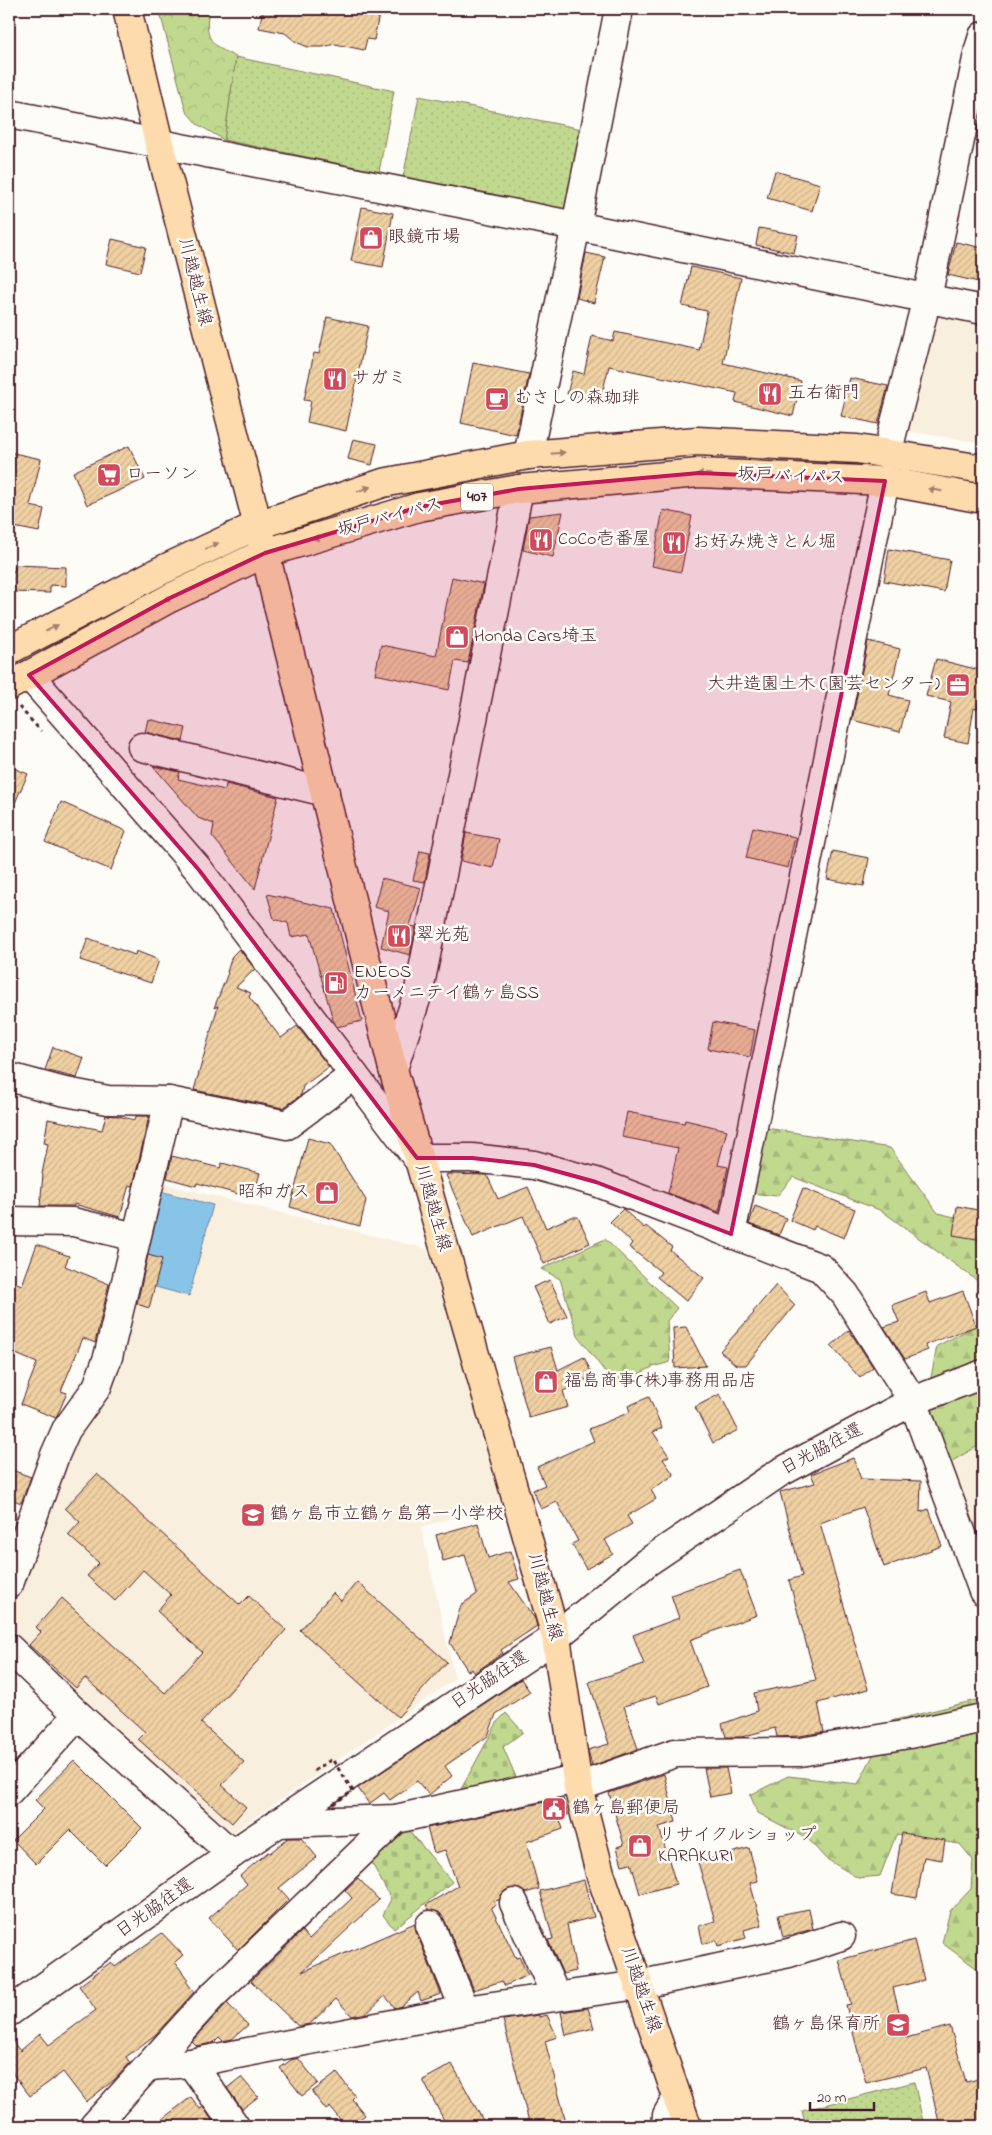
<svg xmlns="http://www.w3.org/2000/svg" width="992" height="2135" font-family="'Indie Flower','Klee One',sans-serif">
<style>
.built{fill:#f9efde}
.grass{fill:url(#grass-dots);stroke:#867c5d}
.forest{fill:url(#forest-firs);stroke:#867c5d}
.cemetery{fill:url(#cemetery-stones);stroke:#867c5d}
.park{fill:url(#park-crowns);stroke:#867c5d}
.water{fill:#88c4e8;stroke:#6f829c}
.building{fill:url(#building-hatch);stroke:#4a1f2b}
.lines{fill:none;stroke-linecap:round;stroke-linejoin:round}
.minor-casing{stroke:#4a1f2b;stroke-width:31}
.major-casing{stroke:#4a1f2b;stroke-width:31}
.highway-casing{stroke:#4a1f2b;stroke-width:31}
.path{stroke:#4a1f2b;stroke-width:3;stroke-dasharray:4 4;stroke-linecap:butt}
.minor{stroke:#fdfcf7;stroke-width:28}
.major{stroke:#fedbac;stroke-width:28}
.highway{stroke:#fedbac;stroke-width:28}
.path-bridge{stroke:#4a1f2b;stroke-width:3;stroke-dasharray:4 4;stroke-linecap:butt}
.oneway{fill:#a47d6c}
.marked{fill:#c2185b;fill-opacity:0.2;stroke:#c2185b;stroke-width:4;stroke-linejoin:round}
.labels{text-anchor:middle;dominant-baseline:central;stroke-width:5;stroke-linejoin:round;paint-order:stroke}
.shield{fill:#fdfcf7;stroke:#806168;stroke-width:1}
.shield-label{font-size:16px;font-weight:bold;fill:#4a1f2b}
.poi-label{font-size:18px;fill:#4a1f2b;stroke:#fdfcf7;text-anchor:start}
.street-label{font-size:18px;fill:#4a1f2b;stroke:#fdfcf7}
</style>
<defs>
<pattern id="grass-dots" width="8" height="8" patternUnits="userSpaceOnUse" patternTransform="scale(1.25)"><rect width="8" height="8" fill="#c1d98f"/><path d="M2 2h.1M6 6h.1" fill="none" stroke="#a7ba7c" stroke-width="1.8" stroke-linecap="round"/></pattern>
<pattern id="forest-firs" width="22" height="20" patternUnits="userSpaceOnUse" patternTransform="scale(1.25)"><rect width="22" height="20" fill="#c1d98f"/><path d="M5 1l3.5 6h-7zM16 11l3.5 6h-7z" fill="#a7ba7c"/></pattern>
<pattern id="cemetery-stones" width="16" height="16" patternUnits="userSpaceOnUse" patternTransform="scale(1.25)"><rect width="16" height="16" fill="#c1d98f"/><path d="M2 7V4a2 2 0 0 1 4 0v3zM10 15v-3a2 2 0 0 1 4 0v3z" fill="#a7ba7c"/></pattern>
<pattern id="park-crowns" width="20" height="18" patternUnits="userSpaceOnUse" patternTransform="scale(1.25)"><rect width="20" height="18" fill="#c1d98f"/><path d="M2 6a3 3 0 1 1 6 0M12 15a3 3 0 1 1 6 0" fill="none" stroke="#a7ba7c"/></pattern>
<pattern id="building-hatch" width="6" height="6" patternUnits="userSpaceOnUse" patternTransform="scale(1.25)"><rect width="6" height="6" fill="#f0d1a3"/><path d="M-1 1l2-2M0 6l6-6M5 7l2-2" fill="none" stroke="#cfb38c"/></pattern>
</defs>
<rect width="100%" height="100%" fill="#fdfcf7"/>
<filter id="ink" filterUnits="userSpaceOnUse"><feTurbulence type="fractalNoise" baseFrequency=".02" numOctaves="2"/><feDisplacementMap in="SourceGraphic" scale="10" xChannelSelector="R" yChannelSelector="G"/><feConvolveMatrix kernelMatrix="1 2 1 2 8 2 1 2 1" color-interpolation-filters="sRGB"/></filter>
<g filter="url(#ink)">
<g class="built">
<path d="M932,314L983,324V443L901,430Z"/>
<path d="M157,1182L427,1249L507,1502L421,1527L455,1679L232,1833L18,1645L9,1611L60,1457Z"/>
<path d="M983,1384V1576L922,1405Z"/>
</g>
<g class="grass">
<path d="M236,57L394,91L379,172L224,140Z"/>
<path d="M419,96L582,129L565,212L403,178Z"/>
<path d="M914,2082L924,2126H806L802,2111Z"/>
</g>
<g class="forest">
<path d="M766,1128L890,1148L938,1213L983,1224V1285L882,1211L793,1177L777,1196L751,1193Z"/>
<path d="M605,1239L677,1308L667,1321L670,1362L653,1367L612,1387L608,1376L578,1336L560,1279L541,1269Z"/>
<path d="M983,1322V1443L940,1468L911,1409L930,1383L937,1346Z"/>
<path d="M976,1700L983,1703V1973L942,1943L950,1911L971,1889L973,1860L960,1844L896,1835L880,1876L858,1878L825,1858L809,1840L758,1813L750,1795L788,1776L858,1784L891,1721Z"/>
</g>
<g class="cemetery">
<path d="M506,1713L523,1732L503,1747L519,1784L460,1791L498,1721Z"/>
<path d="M403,1823L452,1882L394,1929L383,1915L391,1899L367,1854Z"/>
</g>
<path class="park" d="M159,9H209C204,38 210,45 236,57L224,140L197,124L186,111Z"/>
<path class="water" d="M160,1191L213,1205L189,1296L137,1282Z"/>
<g class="building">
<path d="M263,9H380L374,40L367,39L364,50L335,44L323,47H308L296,42L285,33L259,28Z"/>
<path d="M775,171L820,184L812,211L767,198Z"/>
<path d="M362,207L393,213L383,267L351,261Z"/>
<path d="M759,228L798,235L794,253L756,245Z"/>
<path d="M112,239L146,247L140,272L106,264Z"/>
<path d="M956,242L983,248V283L948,275Z"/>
<path d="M586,253L605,257L594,303L577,298Z"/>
<path d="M691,267L741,278L723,363L801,381L793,416L735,402L737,393L609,366L600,402L567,394L573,371L584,374L592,336L613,341L615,332L699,350L707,311L682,306Z"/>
<path d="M327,317L368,326L346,431L307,422L311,401L304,400L314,353L319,354Z"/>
<path d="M473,363L529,374L516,435L461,423Z"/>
<path d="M850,378L888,386L878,424L841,416Z"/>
<path d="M353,439L377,444L372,465L348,459Z"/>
<path d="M129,446L145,479L87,505L73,472Z"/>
<path d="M9,452L41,459L30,506L44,509L39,532L9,526Z"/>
<path d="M663,510L692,516L681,572L652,566Z"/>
<path d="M563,512L553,557L523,550L529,516Z"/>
<path d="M889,549L950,560L944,592L884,581Z"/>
<path d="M15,565L66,567V586L50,585V593L9,592V570L14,572Z"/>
<path d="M452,577L484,584L468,663L455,661L449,690L375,674L381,645L436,656Z"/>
<path d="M868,641L900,649L889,695L908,700L900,732L852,720Z"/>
<path d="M936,659L983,671V685L977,709L974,708L968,743L944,738L951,702L926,696Z"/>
<path d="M148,719L186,728L183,741L145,732Z"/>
<path d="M9,766L28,774L9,816Z"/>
<path d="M153,766L180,772L178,779L225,790L226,784L278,797L255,889L212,836L214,824L198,818Z"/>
<path d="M61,802L126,831L111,870L45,842Z"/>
<path d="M753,827L795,837L788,868L746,858Z"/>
<path d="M466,833L499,839L493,868L461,861Z"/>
<path d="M420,851L430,853L425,882L413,880Z"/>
<path d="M833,851L869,858L864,886L827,879Z"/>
<path d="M382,878L421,888L410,926L416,927L410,955L381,947L389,911L374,907Z"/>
<path d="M267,894L334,909L362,1021L337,1027L333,1020L309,934L291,937L288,923L274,919Z"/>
<path d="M88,938L135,955L136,951L159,960L151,983L80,960Z"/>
<path d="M239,949L255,969L236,987L251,993L249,997L281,1038L297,1026L329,1067L303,1086L301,1095L283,1108L194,1090L218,1006L214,1008L228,973L227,972L232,956Z"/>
<path d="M713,1022L755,1030L750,1057L708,1049Z"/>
<path d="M53,1047L84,1058L77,1078L45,1070Z"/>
<path d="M627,1112L684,1123L685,1120L727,1130L718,1165L728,1167L719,1212L668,1193L678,1148L622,1137Z"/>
<path d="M106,1115L118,1116L135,1120L136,1116H149L133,1186L129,1185L120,1217L74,1204V1206H40L43,1175L42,1174L48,1144L44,1143L48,1119L102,1130Z"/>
<path d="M308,1138L330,1144L366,1200L360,1226L290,1207Z"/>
<path d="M172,1156L220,1168L222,1163L260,1173L253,1198L197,1183L196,1186L167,1178Z"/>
<path d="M449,1174L487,1175L498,1199L528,1187L546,1228L571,1217H578L590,1243L544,1264L523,1216L473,1237L446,1175Z"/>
<path d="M803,1188L855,1209L844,1238L815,1226L813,1230L790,1220Z"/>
<path d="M755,1206L786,1218L779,1235L749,1224Z"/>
<path d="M957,1206L983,1211V1240L953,1235Z"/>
<path d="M623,1209L644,1228L646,1226L672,1247L670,1250L704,1278L686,1301L657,1277L661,1272L629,1247L632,1243L610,1222Z"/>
<path d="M37,1244L69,1256L65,1266L109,1284L95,1343L83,1338L61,1391L67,1393L56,1418L21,1404L37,1363L9,1351V1280L22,1285Z"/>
<path d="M148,1255L162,1259L149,1308L137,1304Z"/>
<path d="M550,1280L567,1316L550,1324L533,1287Z"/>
<path d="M776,1285L795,1305L746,1365H736L720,1351L754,1313L753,1312Z"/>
<path d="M963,1291L976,1326L925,1345L928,1350L905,1359L884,1327L899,1322L892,1305L926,1292L930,1303Z"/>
<path d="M686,1327L706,1366L675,1368L673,1328Z"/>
<path d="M849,1330L873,1367L860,1378L831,1346Z"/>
<path d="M551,1347L558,1370L584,1357L593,1376L563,1391L568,1407L529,1418L512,1357Z"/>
<path d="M720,1394L738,1430L713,1443L695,1407Z"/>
<path d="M649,1397L662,1428L653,1432L669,1456L663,1459L674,1475L651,1490L656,1499L627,1516L632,1524L605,1540L613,1554L586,1569L572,1544L578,1541L557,1502L541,1509L533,1490L545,1485L537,1467L594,1441L589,1429L630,1412L628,1406Z"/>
<path d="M853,1458L861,1479L921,1481L920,1512L929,1509L942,1546L884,1567L863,1507L820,1523L868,1689L818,1703L824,1732L799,1736L777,1737L775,1728L741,1737H726L722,1724L757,1711L754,1693L816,1680L789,1580L802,1576L780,1492L815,1483L811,1474Z"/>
<path d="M9,1469L31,1477L21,1503L9,1498Z"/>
<path d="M97,1474L240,1605L249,1596L286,1630L201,1723L244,1762L222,1785L246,1807L232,1823L138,1739L145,1732L85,1678L76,1688L29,1645L41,1632L36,1627L62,1598L165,1693L202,1652L157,1611L171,1595L143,1570L115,1601L87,1576L99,1563L68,1535L80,1522L65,1508Z"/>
<path d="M478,1523L488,1558L510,1551L519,1579L509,1582L535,1619L537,1626L501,1650L503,1653L474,1673L472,1669L468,1671L450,1643L461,1605L477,1594L465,1555L443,1561L436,1535Z"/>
<path d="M740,1570L757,1615L690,1640L707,1687L659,1704L656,1696L624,1706L638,1749L592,1766L588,1750L609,1744L589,1682L644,1664L633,1635L679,1618L671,1595Z"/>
<path d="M357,1582L447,1662L398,1717L300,1630L333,1593L341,1601Z"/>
<path d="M521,1679L530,1692L496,1714L488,1736L445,1766L452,1776L429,1795L417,1781L390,1800L384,1793L369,1804L358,1788Z"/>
<path d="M74,1760L142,1828L105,1865L70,1830L36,1864L13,1840L44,1809L35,1800Z"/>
<path d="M704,1768H726L731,1793L710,1797Z"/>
<path d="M664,1774L676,1822L659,1827L676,1884L640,1894L631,1863L622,1865L617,1847L624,1845L609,1793Z"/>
<path d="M563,1798L568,1815L559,1817L563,1829L526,1842L539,1889L525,1893L516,1888L508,1889L502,1894L499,1900L494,1901L496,1905L491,1907L516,1958L519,1957L528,1975L505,1986L502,1981L474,1990L444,1919L439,1912L429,1910L426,1905L458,1886L445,1850L434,1853L427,1828Z"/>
<path d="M902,1833L945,1840L942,1860L924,1857L917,1898L892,1894Z"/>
<path d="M288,1838H301L317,1857L279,1888L289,1899L238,1950L209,1918L247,1884L240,1876L268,1852L270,1853Z"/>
<path d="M749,1848L758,1881L750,1883L762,1925L744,1930L746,1938L718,1946L716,1940L703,1944L699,1926L715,1921L698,1862Z"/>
<path d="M358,1878L379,1900L302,1972L415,1923L416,1931L441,1994L421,2001L418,1992L402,2006L395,2008L385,1996L367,2013L352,2016L336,1999L310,2024L298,2026L251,1981L302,1931L309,1939L352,1898L345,1890Z"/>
<path d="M584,1880L594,1917L567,1924L576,1971L563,1974L548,1940L553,1939L540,1891Z"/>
<path d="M809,1909L813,1929L783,1937L778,1915Z"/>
<path d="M162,1933L183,1955L175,1962L188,1980L186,1981L194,1992L155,2035L126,2057L130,2063L114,2080L86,2102L63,2072L30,2096L9,2069V2037L20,2051L40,2034L49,2045L96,2010L79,1986L111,1962L115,1967Z"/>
<path d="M914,1940L924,1980L893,1988L906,2038L950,2026L966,2082L983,2078V2126H940L926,2068L866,2083L846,2005L851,2004L839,1960Z"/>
<path d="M227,2003L248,2025L232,2039L223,2041L219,2037L213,2043L197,2046L192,2041Z"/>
<path d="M588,2008L594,2028L566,2035L561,2012Z"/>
<path d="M539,2015V2017L547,2015L557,2037L545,2041L567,2126H530L503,2020Z"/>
<path d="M298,2058L318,2083L302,2096L280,2068L291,2060Z"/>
<path d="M452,2064L486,2126H447L423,2080Z"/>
<path d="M337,2073L355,2096L352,2099L365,2115L351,2126H345L330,2107L326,2110L312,2092Z"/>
<path d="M241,2077L258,2097L242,2109L227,2088Z"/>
<path d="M191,2097L200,2109L203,2107L216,2126H153Z"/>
</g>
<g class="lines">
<defs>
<g id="minor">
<path d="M9,114L576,226L983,310"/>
<path d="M887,454L927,298L979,49L983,36"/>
<path d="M528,455L576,226L619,9"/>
<path d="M29,675L199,870L417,1158H472L534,1165L596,1182L821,1268L845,1294L913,1401L983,1591"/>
<path d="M142,747L325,792"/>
<path d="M393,1069L419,990L519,489"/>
<path d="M9,1077L61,1091L108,1100L169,1101L287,1125L354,1075"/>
<path d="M9,1221L73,1222L136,1237"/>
<path d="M731,1234L885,481"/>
<path d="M9,1584L55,1455L66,1430L97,1387L108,1357L169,1101"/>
<path d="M9,1648L78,1715L232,1854"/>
<path d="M578,1787L675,1753L800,1752L909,1734L983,1718"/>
<path d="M9,1791L78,1715"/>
<path d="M278,1823L396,1819L576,1779"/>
<path d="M514,1903L556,1996"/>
<path d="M430,1925L465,2010"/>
<path d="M9,2012L232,1854L556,1637L646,1563L779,1473L913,1401L983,1374"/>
<path d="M191,2063L235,2126"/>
<path d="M149,2066L191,2063L465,2010L638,1985L789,1953L841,1936"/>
<path d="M94,2126L211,1997L396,1819"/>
<path d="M666,2126L667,2115L677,2098"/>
</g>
<path id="major" d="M127,9L159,143L265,553L393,1069L556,1637L578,1787L600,1873L687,2126"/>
<g id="highway">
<path d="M9,650L160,571L258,525L383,483L528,455L697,441L857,449L983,469"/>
<path d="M9,686L170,598L265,553L419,507L519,489L699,473L885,481L983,499"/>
</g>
</defs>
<use href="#minor" class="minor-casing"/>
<use href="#major" class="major-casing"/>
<use href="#highway" class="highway-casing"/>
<path class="path" d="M19,707L41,731"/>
<use href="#minor" class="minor"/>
<use href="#major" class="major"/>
<use href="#highway" class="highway"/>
<path class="path-bridge" d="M314,1771L332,1759L353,1791L333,1804"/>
</g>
<defs><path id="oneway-solid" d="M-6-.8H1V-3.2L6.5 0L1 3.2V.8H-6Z" transform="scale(1.25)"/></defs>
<g class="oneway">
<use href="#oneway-solid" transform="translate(558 453) rotate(-5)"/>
<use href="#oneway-solid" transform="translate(704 474) rotate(-179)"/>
<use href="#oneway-solid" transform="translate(364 489) rotate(-19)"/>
<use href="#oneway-solid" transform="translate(935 490) rotate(-170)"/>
<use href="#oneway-solid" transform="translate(320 537) rotate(163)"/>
<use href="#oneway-solid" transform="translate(212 546) rotate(-25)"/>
<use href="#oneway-solid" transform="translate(170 598) rotate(153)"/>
<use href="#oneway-solid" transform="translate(52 628) rotate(-28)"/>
</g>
</g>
<path class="marked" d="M699,473L885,481L731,1234L596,1182L534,1165L472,1158H417L199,870L29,675L170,598L265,553L419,507L519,489Z"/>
<defs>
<symbol id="shop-square" viewBox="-11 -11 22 22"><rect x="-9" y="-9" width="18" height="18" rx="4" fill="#d1495b" stroke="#fdfcf7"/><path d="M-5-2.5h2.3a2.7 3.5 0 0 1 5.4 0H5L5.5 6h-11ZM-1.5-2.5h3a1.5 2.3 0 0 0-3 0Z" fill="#fff"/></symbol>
<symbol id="restaurant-square" viewBox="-11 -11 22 22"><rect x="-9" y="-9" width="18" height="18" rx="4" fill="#d1495b" stroke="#fdfcf7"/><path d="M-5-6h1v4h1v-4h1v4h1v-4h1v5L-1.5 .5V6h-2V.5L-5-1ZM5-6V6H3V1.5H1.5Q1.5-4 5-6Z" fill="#fff"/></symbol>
<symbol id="cafe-square" viewBox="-11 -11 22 22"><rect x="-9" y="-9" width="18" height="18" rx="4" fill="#d1495b" stroke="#fdfcf7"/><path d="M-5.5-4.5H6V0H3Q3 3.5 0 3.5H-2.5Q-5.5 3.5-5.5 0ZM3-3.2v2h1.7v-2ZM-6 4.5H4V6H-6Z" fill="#fff"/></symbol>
<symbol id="supermarket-square" viewBox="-11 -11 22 22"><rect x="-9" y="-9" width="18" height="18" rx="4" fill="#d1495b" stroke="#fdfcf7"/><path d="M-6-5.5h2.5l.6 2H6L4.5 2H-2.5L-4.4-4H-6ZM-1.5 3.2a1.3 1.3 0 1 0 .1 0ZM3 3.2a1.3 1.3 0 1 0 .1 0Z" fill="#fff"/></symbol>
<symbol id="office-square" viewBox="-11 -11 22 22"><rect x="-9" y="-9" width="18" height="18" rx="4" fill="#d1495b" stroke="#fdfcf7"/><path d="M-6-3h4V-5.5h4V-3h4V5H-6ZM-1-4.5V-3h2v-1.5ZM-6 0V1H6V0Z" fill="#fff"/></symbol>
<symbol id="fuel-square" viewBox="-11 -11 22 22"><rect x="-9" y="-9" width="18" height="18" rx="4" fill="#d1495b" stroke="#fdfcf7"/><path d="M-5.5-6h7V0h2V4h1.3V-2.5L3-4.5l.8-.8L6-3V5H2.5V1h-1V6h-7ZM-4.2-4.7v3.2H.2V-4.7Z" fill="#fff"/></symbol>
<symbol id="school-square" viewBox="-11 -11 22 22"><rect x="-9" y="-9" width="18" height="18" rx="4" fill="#d1495b" stroke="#fdfcf7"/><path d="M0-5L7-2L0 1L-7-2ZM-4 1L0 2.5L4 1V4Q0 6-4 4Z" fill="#fff"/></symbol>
<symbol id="civic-square" viewBox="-11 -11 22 22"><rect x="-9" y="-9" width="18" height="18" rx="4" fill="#d1495b" stroke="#fdfcf7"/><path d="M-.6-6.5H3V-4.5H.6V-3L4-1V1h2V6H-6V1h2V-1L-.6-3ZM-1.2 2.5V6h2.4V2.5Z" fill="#fff"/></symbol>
</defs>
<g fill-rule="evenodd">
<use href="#shop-square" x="357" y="224" width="28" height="28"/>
<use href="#restaurant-square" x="321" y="365" width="28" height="28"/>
<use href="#restaurant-square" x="756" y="380" width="28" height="28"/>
<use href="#cafe-square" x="483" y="385" width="28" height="28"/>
<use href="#supermarket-square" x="95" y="461" width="28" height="28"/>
<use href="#restaurant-square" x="527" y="526" width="28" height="28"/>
<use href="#restaurant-square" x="660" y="529" width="28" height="28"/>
<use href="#shop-square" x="443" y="623" width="28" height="28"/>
<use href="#office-square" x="944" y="671" width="28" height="28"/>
<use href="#restaurant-square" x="385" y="922" width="28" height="28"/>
<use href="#fuel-square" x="322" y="969" width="28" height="28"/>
<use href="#shop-square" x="313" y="1179" width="28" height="28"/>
<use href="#shop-square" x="532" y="1368" width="28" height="28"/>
<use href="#school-square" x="239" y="1501" width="28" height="28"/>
<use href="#civic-square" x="540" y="1795" width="28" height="28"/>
<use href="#shop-square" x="626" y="1832" width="28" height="28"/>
<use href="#school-square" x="884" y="2011" width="28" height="28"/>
</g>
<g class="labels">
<rect class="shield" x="461" y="483.5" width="32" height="27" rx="4"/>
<g class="shield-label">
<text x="477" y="497">407</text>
</g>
<g class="poi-label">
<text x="388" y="238">眼鏡市場</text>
<text x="352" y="379">サガミ</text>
<text x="788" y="394">五右衛門</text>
<text x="514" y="399">むさしの森珈琲</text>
<text x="126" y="475">ローソン</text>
<text x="558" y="540">CoCo壱番屋</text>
<text x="692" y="543">お好み焼きとん堀</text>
<text x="474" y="637">Honda Cars埼玉</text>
<text x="940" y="685" text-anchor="end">大井造園土木 (園芸センター)</text>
<text x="416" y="936">翠光苑</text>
<text x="354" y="973">ENEOS<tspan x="354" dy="21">カーメニテイ鶴ヶ島SS</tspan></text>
<text x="310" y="1193" text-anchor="end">昭和ガス</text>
<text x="564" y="1382">福島商事(株)事務用品店</text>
<text x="270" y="1515">鶴ヶ島市立鶴ヶ島第一小学校</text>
<text x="572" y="1809">鶴ヶ島郵便局</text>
<text x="658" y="1836">リサイクルショップ<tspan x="658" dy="21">KARAKURI</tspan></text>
<text x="880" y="2025" text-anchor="end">鶴ヶ島保育所</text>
</g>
<g class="street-label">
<text transform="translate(194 282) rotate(76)">川越越生線</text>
<text transform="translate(791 477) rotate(2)">坂戸バイパス</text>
<text transform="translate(390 518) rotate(-15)">坂戸バイパス</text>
<text transform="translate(432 1208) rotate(74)">川越越生線</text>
<text transform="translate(822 1450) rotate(-28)">日光脇往還</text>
<text transform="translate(544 1597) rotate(75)">川越越生線</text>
<text transform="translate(490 1681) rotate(-34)">日光脇往還</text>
<text transform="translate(155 1909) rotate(-35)">日光脇往還</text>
<text transform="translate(640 1990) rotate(71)">川越越生線</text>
</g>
</g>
<rect width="992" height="2135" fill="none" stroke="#fdfcf7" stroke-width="30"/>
<rect x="15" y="15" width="962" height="2105" fill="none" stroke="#4a1f2b" stroke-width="2" filter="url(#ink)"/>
<path d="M810 2102v8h64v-8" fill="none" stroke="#4a1f2b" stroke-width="2.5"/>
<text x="817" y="2102" font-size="15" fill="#4a1f2b" stroke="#fdfcf7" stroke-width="4" paint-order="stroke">20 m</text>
</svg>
